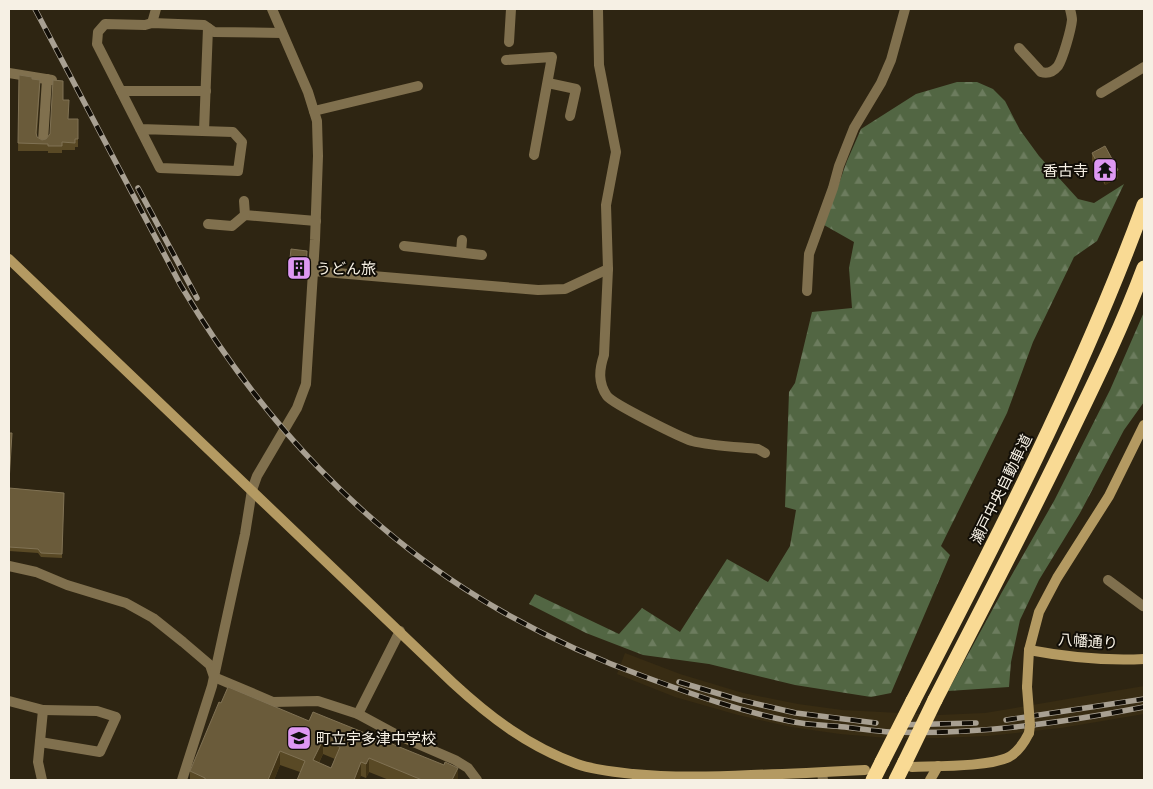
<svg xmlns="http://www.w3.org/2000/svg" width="1153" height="789" font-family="Helvetica,'Noto Sans JP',sans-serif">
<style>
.built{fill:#382c13}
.forest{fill:url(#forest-firs)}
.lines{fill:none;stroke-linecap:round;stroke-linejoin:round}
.street{stroke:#80704e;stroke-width:10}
.secondary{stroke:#b49a62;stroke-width:10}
.highway{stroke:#f9da94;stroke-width:15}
.rail-casing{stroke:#a8a092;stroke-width:5.5}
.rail{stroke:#120e07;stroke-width:4;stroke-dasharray:11;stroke-linecap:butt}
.secondary-bridge{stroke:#b49a62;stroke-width:10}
.highway-bridge{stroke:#f9da94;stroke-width:15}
.wall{fill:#594925;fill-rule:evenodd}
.shaded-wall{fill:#413315}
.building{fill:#6a5b3a;stroke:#807254;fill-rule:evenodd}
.labels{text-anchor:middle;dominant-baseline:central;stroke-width:4;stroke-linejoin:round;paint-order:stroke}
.poi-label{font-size:15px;fill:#f6f0e4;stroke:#120e07;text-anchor:start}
.street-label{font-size:15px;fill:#f6f0e4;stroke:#120e07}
</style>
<defs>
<pattern id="forest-firs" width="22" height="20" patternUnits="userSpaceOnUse" patternTransform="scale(1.25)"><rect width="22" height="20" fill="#526643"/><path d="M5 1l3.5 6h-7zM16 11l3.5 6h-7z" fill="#6c7c5e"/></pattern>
</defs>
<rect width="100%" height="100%" fill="#2e2512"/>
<path class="built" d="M625,653L680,674L743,693L798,704L842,710L939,715L985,713L1144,686V714L1061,728L988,736L939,738H887L840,734L791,727L738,715L675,697L617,674Z"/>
<g class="forest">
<path d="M957,82H977L993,89L1005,101L1020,130L1039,156L1078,199L1094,203L1124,184L1097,241L1074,257L1033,342L1007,413L941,546L950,555L891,693L871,697L795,685L709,664L643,655L586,633L529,604L535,594L619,634L642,608L680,632L727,559L768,582L790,546L796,510L785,507L789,392L795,383L812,312L852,308L849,268L854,242L824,225L847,161L861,129L916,94Z"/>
<path d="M1144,312V402L1124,430L1080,513L1039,580L1020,620L1011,662L1009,687L948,691L1002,592L1054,501L1110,390Z"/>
</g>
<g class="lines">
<g class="street">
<path d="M598,9L599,65L616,152L606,205L608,269L604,355C599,370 598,383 607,396C613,404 680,437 692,441C711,446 738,447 758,449L765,453"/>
<path d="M152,23L156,9"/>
<path d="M509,42L511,9"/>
<path d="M1019,48L1041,72C1047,74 1053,72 1058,66C1063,58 1071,30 1072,20C1072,17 1071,13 1070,9"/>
<path d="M506,60L552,57L534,155"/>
<path d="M9,73L52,80"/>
<path d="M548,83L576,89L570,116"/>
<path d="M121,91H206"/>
<path d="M1101,93L1144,67"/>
<path d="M314,111L418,86"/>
<path d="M140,129L233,132L242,142L238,171L160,168L97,44L98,32L105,24L145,25L152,23L204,25L214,32L282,33"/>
<path d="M204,131L208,28"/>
<path d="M43,141L47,79"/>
<path d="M244,201L245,215L316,221"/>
<path d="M208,224L232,226L245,215"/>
<path d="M404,246L482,255"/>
<path d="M461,252L462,240"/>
<path d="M313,271L538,290L565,289L608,269"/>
<path d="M807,291L809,254L833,188L839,166L854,128L881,83L891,60L905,9"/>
<path d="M9,566L36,572L67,585L126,603L153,618L183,642L210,665L214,677L273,702L318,701L358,714L395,734L455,760L468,768L477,780"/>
<path d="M1108,580L1143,606L1144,605"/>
<path d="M9,701L43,710L38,762L42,780"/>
<path d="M358,714L400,631"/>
<path d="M40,742L100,752L116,717L97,711L43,710"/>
<path d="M822,773L823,780"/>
<path d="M182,780L212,686L245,534L252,490L257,476L297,408L306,384L315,240L318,156L317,121L308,92L272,9"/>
</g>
<g class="secondary">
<path d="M9,259L453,683C491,718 528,746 577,764C594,770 614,772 633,774C672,778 711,777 751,775C789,774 827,772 865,770"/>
<path d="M1029,650C1066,657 1106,661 1144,659"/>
<path d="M1027,687L1029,650L1039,612L1057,578L1109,496L1144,425"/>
<path d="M912,767C936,766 989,767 1009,757C1018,752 1024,743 1029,733"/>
<path d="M930,780L938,766"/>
</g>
<g class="highway">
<path d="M935,700C978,617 1021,534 1062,450C1091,390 1121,330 1144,268"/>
<path d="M913,701C997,539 1081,377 1144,205"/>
<path d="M873,780L882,762"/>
<path d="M896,780L905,762"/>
</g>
<defs>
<g id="rail">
<path d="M35,9L180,284C259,418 367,535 503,612C549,638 598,660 648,678C694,695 740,711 789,721C807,725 827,725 845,727C860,729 875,731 890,732C976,735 1061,723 1144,707"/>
<path d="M138,188L197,298"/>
<path d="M679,682L740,700L796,713L876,723"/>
<path d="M1006,720L1144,699"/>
<path d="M896,725L976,723"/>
</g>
</defs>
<use href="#rail" class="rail-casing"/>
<use href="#rail" class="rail"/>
<path class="secondary-bridge" d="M1027,687L1030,725L1029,733"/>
<g class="highway-bridge">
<path d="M882,762L913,701"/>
<path d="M905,762L935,700"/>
</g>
</g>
<g class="wall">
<path d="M19,75L32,79L40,87L37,135V137L42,140L46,139L50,134L63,100L68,119H78V147H75V150H62V153H48V151H18Z"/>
<path d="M1092,153L1118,178L1105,185L1092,161Z"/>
<path d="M307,259L306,278L289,276V268Z"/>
<path d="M9,488L64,493L62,558L41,557L38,553L9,551Z"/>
<path d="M309,721L458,780H389L369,772L366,778L361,776L300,772L280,765L274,780H190V771ZM323,754L335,759L331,768L319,763Z"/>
</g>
<g class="shaded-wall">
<path d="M1118,170V178L1105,185V177Z"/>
<path d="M323,740V754L313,774V760Z"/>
<path d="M280,751V765L274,780H268Z"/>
<path d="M369,758V772L366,778V764Z"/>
<path d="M361,762V776L359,780H354Z"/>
<path d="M458,768V780H452Z"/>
</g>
<g class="building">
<path d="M19,75L32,77V79L40,80L36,133L37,137L42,140L46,139L50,134L53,80L63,81V100H69L68,119H78V139H75V143L62,142V146H48V144L18,143Z"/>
<path d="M1105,146L1118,170L1105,177L1092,153Z"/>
<path d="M291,249L307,251L306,270L289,268Z"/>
<path d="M9,433H12L9,482Z"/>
<path d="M9,488L64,493L62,554L41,553L38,549L9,547Z"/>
<path d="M228,687L309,721L313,712L444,765L445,762L458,768L452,780H422L369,758L366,764L361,762L354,780H355H297L305,761L280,751L268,780H207L205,779V778L190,771L219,702L221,703ZM323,740L340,747L331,768L313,760Z"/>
</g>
<defs>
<symbol id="temple-square" viewBox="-11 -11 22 22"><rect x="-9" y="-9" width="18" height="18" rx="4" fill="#de98f3" stroke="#120e07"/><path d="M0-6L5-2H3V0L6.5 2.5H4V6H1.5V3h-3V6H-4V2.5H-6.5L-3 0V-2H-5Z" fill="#111"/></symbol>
<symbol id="building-square" viewBox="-11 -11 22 22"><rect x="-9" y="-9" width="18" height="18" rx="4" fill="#de98f3" stroke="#120e07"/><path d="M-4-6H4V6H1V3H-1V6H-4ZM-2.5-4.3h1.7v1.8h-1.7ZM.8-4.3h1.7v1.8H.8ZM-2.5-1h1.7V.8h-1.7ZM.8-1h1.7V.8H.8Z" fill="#111"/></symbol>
<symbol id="school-square" viewBox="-11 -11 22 22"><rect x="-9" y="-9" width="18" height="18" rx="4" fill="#de98f3" stroke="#120e07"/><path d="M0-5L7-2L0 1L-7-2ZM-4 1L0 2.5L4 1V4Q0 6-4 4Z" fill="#111"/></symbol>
</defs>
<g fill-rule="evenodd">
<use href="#temple-square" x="1091" y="156" width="28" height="28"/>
<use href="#building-square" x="285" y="254" width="28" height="28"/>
<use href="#school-square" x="285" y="724" width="28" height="28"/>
</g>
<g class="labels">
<g class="poi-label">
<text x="1088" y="170" text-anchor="end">香古寺</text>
<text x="316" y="268">うどん旅</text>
<text x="316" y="738">町立宇多津中学校</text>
</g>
<g class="street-label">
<text transform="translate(1001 489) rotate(-64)">瀬戸中央自動車道</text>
<text transform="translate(1088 641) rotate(4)">八幡通り</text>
</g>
</g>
<rect width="1153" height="789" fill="none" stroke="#f6f0e4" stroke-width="20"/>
</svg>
